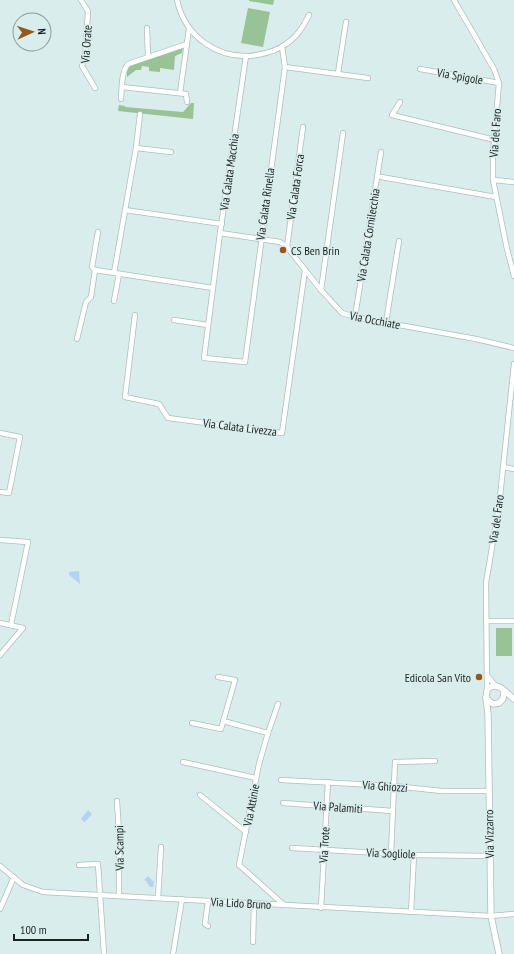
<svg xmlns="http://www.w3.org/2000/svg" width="514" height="954" font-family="'PT Sans Narrow',sans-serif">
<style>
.green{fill:#97c395}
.water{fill:#b5d2f5}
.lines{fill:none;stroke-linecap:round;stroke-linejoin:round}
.minor-casing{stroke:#acbebe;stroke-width:6}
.tertiary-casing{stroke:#acbebe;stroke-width:7}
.minor{stroke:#fff;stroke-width:4.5}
.tertiary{stroke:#fff;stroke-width:5.5}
.poi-dot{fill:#95581a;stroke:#daeded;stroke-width:1.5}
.labels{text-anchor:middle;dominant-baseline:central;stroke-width:3;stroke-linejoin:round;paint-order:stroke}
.street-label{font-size:12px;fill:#1b2222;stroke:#daeded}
.poi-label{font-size:12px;fill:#1b2222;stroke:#daeded;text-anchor:start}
</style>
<rect width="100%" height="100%" fill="#daeded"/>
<g class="green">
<path d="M249,0H274L273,5L249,1Z"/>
<path d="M248,8L270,12L263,47L241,43Z"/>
<path d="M183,47L182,53L175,56L174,70L160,68V72L149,71V67L142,66L141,70H136L127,77V70L130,66Z"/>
<path d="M191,103H194L193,119L118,111L119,105L125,106V107L183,112Z"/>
<rect x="496" y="628" width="16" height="28"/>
</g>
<g class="water">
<path d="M79,571L80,584L69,575V572Z"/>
<path d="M88,810L92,814L86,821L84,822L81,819Z"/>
<path d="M148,876L154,882L153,887H150L146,881L144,880Z"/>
</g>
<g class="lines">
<defs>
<g id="minor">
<path d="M81,0L88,11L85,58L82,66L95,88"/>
<path d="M177,0C185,37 219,61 257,55C268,53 278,50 286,44C297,37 303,27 309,15"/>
<path d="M454,0L494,69L499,83L493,153V180L507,249L514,276"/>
<path d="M147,28L148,57"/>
<path d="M246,56L220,233L204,358L245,362L285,67L282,47"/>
<path d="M285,67L368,78"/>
<path d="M420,69L499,83"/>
<path d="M338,73L346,22"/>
<path d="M122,87L186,94L187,102"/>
<path d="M180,93L189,29"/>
<path d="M121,99C122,88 121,73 128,64L187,44"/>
<path d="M400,102L392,115L495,140"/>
<path d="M136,148L171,152"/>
<path d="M381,177L496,197"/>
<path d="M493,180L514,182"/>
<path d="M125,210L222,224"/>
<path d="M98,232L92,267L95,270L213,288"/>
<path d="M220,233L280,242L287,247L321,290L342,313L355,317L476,339L514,348"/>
<path d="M287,247L303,127"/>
<path d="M114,273L136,148L140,114"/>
<path d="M321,290L343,133"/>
<path d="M114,301L119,274"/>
<path d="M135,315L125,397L159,404L168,418L282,433L305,270"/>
<path d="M355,317L381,152"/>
<path d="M174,320L208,325"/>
<path d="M386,322L399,241"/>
<path d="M77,339L86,302L91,297L95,270"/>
<path d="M0,433L20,437L9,493L0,492"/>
<path d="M503,467L514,469"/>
<path d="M0,540L28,542L11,625"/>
<path d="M486,621H514"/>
<path d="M0,623L23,628L0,655"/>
<path d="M487,675L495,685"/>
<path d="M487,690L486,583L499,506L514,364"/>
<path d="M223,721L268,733L259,764L239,865L284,905"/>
<path d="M192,723L221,729L235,680L218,677"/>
<path d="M268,733L278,704"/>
<path d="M183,762L256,778"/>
<path d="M281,780L394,786L442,791H488"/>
<path d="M200,795L246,832"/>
<path d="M117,801L119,833V895"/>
<path d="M283,803L393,811"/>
<path d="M292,848L414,855L490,856"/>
<path d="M391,854L395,762L435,761"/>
<path d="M79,865L98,864L104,954"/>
<path d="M0,866L23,885L43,892L491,916L514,914"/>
<path d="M158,898L161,847"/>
<path d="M208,901L205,924L208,926"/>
<path d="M321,908L328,782"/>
<path d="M0,909L14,877"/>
<path d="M411,912L414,855"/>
<path d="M253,942L254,903"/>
<path d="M173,954L182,899"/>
</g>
<g id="tertiary">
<path d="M504,691L503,699L499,703L493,704L486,698L487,690C497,679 506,693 514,699"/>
<path d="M486,698L488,714L491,916L499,954"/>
</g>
</defs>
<use href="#minor" class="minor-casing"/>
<use href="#tertiary" class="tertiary-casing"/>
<use href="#minor" class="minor"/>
<use href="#tertiary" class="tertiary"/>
</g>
<g class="poi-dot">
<circle cx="283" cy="250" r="4"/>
<circle cx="479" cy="677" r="4"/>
</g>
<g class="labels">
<g class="street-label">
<text transform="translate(86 44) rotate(-86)">Via Orate</text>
<text transform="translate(460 76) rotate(10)">Via Spigole</text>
<text transform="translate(495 133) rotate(-86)">Via del Faro</text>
<text transform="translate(229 172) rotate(-82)">Via Calata Macchia</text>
<text transform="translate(295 187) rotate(-82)">Via Calata Forca</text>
<text transform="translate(265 204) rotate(-82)">Via Calata Rinella</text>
<text transform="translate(368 235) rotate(-81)">Via Calata Cornilecchia</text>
<text transform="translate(375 320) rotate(11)">Via Occhiate</text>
<text transform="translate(240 427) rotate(7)">Via Calata Livezza</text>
<text transform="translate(496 519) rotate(-82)">Via del Faro</text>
<text transform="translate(385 786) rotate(4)">Via Ghiozzi</text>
<text transform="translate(251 805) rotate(-79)">Via Attinie</text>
<text transform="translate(338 807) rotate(4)">Via Palamiti</text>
<text transform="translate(489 834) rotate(-91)">Via Vizzarro</text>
<text transform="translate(324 845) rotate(-87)">Via Trote</text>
<text transform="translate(119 848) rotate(-91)">Via Scampi</text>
<text transform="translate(391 853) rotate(2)">Via Sogliole</text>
<text transform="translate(241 903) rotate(3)">Via Lido Bruno</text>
</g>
<g class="poi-label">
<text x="291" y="250">CS Ben Brin</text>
<text x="471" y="677" text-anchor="end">Edicola San Vito</text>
</g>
</g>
<g transform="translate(32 32) rotate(87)"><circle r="19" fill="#daeded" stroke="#8e9c9c"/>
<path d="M0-3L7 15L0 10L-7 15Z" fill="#95581a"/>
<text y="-6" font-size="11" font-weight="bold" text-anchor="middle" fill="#1b2222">N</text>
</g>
<path d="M14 934v6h74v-6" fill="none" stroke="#1b2222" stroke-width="2"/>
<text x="20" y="934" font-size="12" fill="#1b2222" stroke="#daeded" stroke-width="3" paint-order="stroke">100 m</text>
</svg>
